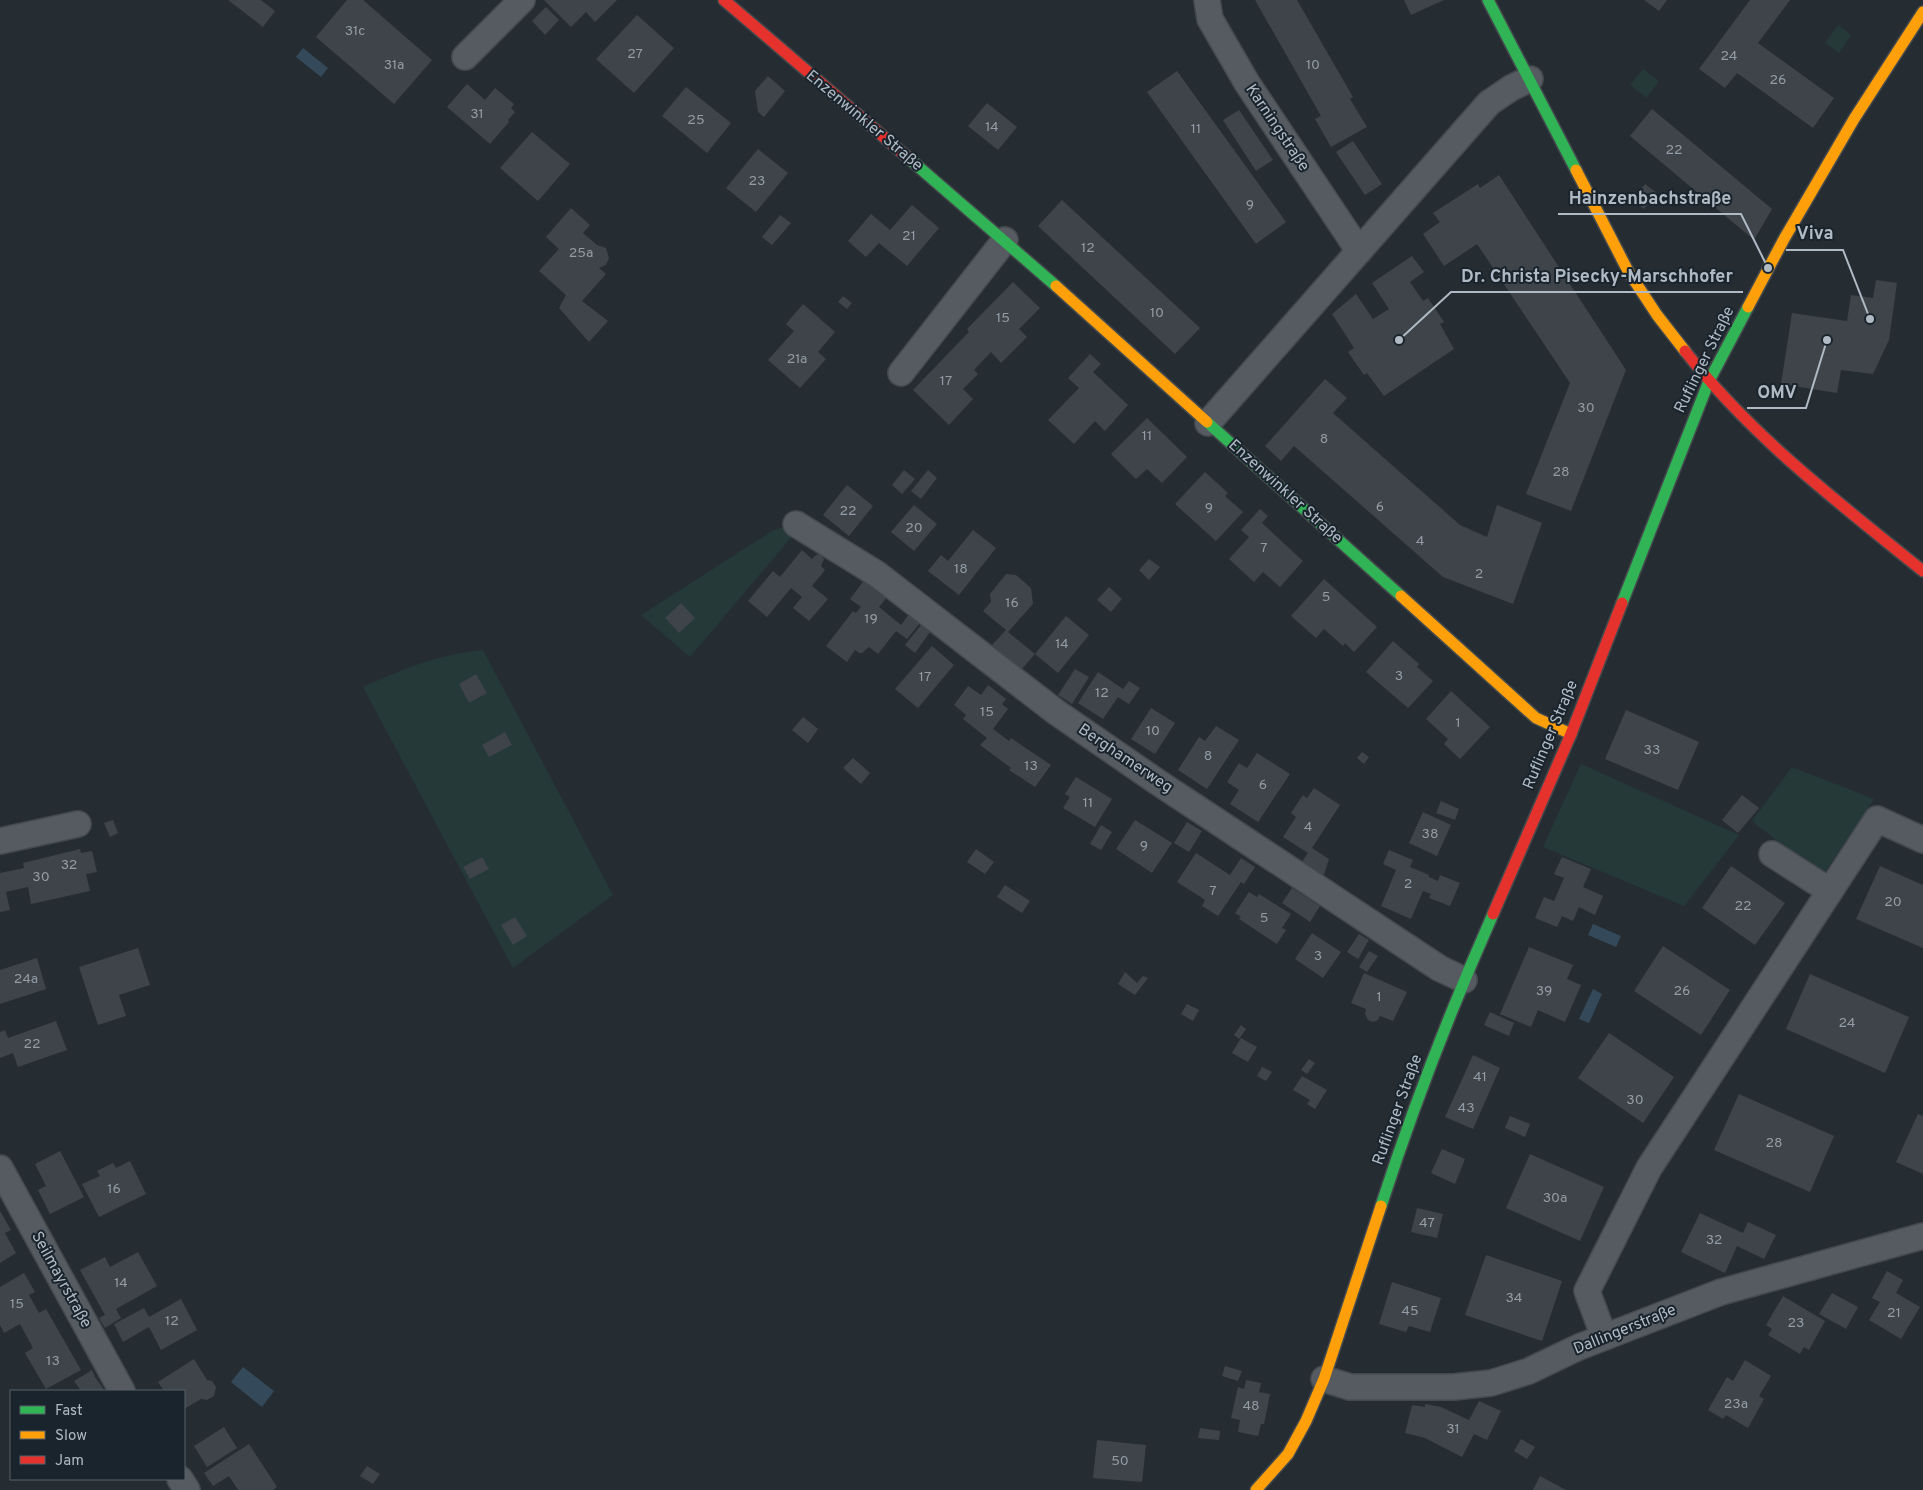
<svg xmlns="http://www.w3.org/2000/svg" width="1923" height="1490" font-family="Overpass,sans-serif">
<style>
.green{fill:#243938}
.water{fill:#34495a}
.building{fill:#3e4449}
.lines{fill:none;stroke-linecap:round;stroke-linejoin:round}
.street-casing{stroke:#44494d;stroke-width:28}
.fast-casing{stroke:#44494d;stroke-width:14}
.slow-casing{stroke:#44494d;stroke-width:14}
.jam-casing{stroke:#44494d;stroke-width:14}
.street{stroke:#565b61;stroke-width:25}
.fast{stroke:#30b455;stroke-width:11}
.slow{stroke:#ff9f0a;stroke-width:11}
.jam{stroke:#e5322d;stroke-width:11}
.labels{text-anchor:middle;dominant-baseline:central;stroke-width:4;stroke-linejoin:round;paint-order:stroke}
.number-label{font-size:14px;fill:#939ca6}
.street-label{font-size:16px;fill:#afbac5;stroke:#1a242d}
.leader{fill:none;stroke:#afbac5;stroke-width:2}
.callout-dot{fill:#afbac5;stroke:#1a242d;stroke-width:2}
.callout-label{font-size:18px;text-anchor:middle;font-weight:bold;fill:#afbac5;stroke:#1a242d;stroke-width:4;stroke-linejoin:round;paint-order:stroke}
</style>
<rect width="100%" height="100%" fill="#262d32"/>
<g class="green">
<path d="M1838,25L1851,35L1839,53L1825,43Z"/>
<path d="M1643,69L1659,81L1646,98L1630,85Z"/>
<path d="M783,527L795,533L690,657L641,615L772,531Z"/>
<path d="M483,650L613,895L513,968L363,687C402,669 440,654 483,650Z"/>
<path d="M1581,764L1739,835L1684,906L1543,847Z"/>
<path d="M1792,767L1874,799L1822,876L1752,821Z"/>
</g>
<g class="water">
<path d="M303,48L328,68L321,77L296,57Z"/>
<path d="M1593,924L1621,936L1616,947L1588,935Z"/>
<path d="M1593,989L1602,994L1589,1023L1579,1019Z"/>
<path d="M243,1367L274,1391L262,1407L231,1382Z"/>
</g>
<g class="building">
<path d="M228,0H261L275,11L263,27Z"/>
<path d="M347,0H363L432,60L394,104L316,37Z"/>
<path d="M544,0H617L595,22L586,12L571,27Z"/>
<path d="M1255,0H1297L1353,97L1350,99L1367,127L1331,147L1315,119L1321,116Z"/>
<path d="M1404,0H1444L1411,15Z"/>
<path d="M1644,0H1667L1659,11Z"/>
<path d="M1750,0H1790L1758,43L1834,98L1813,128L1737,73L1725,88L1699,69Z"/>
<path d="M546,7L559,20L545,35L532,21Z"/>
<path d="M637,15L674,48L634,93L596,59Z"/>
<path d="M1177,71L1286,222L1256,244L1147,92Z"/>
<path d="M768,76L785,91L764,117L758,112L755,91Z"/>
<path d="M467,84L485,100L495,88L514,104L511,108L515,112L508,120L509,122L490,144L447,107Z"/>
<path d="M686,87L731,123L707,153L662,116Z"/>
<path d="M987,103L1017,127L998,150L968,126Z"/>
<path d="M1652,109L1772,209L1754,240L1630,136Z"/>
<path d="M1239,110L1273,160L1256,171L1223,120Z"/>
<path d="M532,132L570,164L538,201L500,168Z"/>
<path d="M1353,141L1382,184L1365,195L1336,152Z"/>
<path d="M758,149L788,173L756,212L726,188Z"/>
<path d="M1499,175L1626,370L1571,511L1526,494L1570,383L1477,244L1444,266L1423,234L1440,222L1433,213L1478,184L1480,188Z"/>
<path d="M1645,184L1657,193L1644,209L1632,199Z"/>
<path d="M1062,200L1200,328L1175,354L1038,226Z"/>
<path d="M912,205L939,228L907,266L879,243L866,257L848,241L871,214L890,230Z"/>
<path d="M571,208L590,225L583,233L597,245L606,248L609,258L606,265L599,268L606,274L582,301L608,321L589,342L559,308L566,295L539,271L559,249L546,237Z"/>
<path d="M780,215L791,223L772,245L762,237Z"/>
<path d="M1412,256L1424,272L1410,282L1423,301L1428,298L1444,322L1440,324L1454,349L1384,396L1367,373L1364,375L1348,352L1354,348L1332,314L1356,294L1373,319L1389,309L1372,283Z"/>
<path d="M1876,280L1897,283L1889,340L1873,374L1841,370L1837,393L1781,384L1792,313L1847,321L1851,295L1873,298Z"/>
<path d="M1013,282L1040,308L1019,329L1027,337L1001,363L991,352L974,370L978,374L963,389L973,399L949,425L913,390L965,336L969,332L967,329Z"/>
<path d="M843,296L852,303L847,309L838,302Z"/>
<path d="M803,304L835,332L818,352L826,359L800,388L768,360L794,331L786,324Z"/>
<path d="M1090,354L1101,364L1093,372L1128,405L1105,431L1095,421L1074,444L1048,420L1079,388L1068,378Z"/>
<path d="M1325,379L1347,398L1333,413L1460,525L1487,537L1497,505L1542,523L1513,604L1443,577L1294,446L1281,461L1265,446Z"/>
<path d="M1147,418L1187,457L1162,483L1147,469L1136,479L1111,454Z"/>
<path d="M904,470L915,479L902,494L892,485Z"/>
<path d="M928,470L937,478L921,499L911,491Z"/>
<path d="M1205,472L1228,493L1225,496L1243,512L1216,541L1175,504Z"/>
<path d="M847,485L873,506L849,536L823,515Z"/>
<path d="M914,505L937,524L914,551L891,532Z"/>
<path d="M1260,509L1268,516L1262,523L1303,561L1280,587L1263,572L1254,582L1229,559L1249,537L1241,530Z"/>
<path d="M973,530L996,548L959,595L928,571L941,555L948,561Z"/>
<path d="M802,550L812,559L816,555L820,554L824,559L821,566L825,570L812,586L828,599L809,621L793,608L802,597L791,588L767,617L748,601L773,571L780,577Z"/>
<path d="M1149,559L1160,567L1149,580L1139,570Z"/>
<path d="M1006,574L1016,575L1031,588L1033,604L1008,632L1035,654L1021,670L992,645L1006,630L983,611L991,602L990,594Z"/>
<path d="M865,579L888,596L879,607L901,625L909,614L920,623L907,639L896,631L878,654L869,647L862,653H859L855,650L847,662L826,646L853,611L856,613L861,607L850,599Z"/>
<path d="M1324,579L1377,627L1354,652L1345,643L1343,646L1324,629L1316,638L1291,616Z"/>
<path d="M1109,587L1122,599L1111,612L1097,600Z"/>
<path d="M681,603L695,618L679,633L665,618Z"/>
<path d="M1066,616L1089,635L1058,673L1035,654Z"/>
<path d="M921,625L930,632L915,653L905,645Z"/>
<path d="M1393,641L1419,664L1417,667L1433,681L1408,708L1366,672Z"/>
<path d="M932,646L954,665L918,708L895,689Z"/>
<path d="M1075,669L1089,677L1072,704L1058,695Z"/>
<path d="M1098,672L1123,689L1129,681L1140,688L1129,704L1118,697L1103,719L1078,703Z"/>
<path d="M476,674L487,693L469,703L459,684Z"/>
<path d="M988,685L1006,699L1002,704L1008,709L993,729L1009,741L1011,738L1051,765L1035,787L1009,770L1011,768L980,745L987,738L963,719L966,715L954,705L968,686L981,695Z"/>
<path d="M1451,691L1490,727L1460,759L1444,744L1448,739L1426,719Z"/>
<path d="M1151,708L1175,723L1155,754L1131,739Z"/>
<path d="M1626,710L1699,742L1678,790L1605,759Z"/>
<path d="M803,717L818,729L808,743L792,730Z"/>
<path d="M1216,726L1239,740L1207,789L1178,770L1199,737L1205,741Z"/>
<path d="M505,732L512,745L489,757L482,745Z"/>
<path d="M1362,752L1369,757L1364,764L1357,758Z"/>
<path d="M1257,753L1290,774L1258,822L1230,804L1239,790L1227,782L1239,763L1247,768Z"/>
<path d="M853,758L870,773L861,784L843,768Z"/>
<path d="M1076,777L1112,799L1095,827L1063,808L1070,797L1065,794Z"/>
<path d="M1314,788L1340,805L1312,848L1329,859L1323,878L1301,863L1308,853L1283,837L1296,817L1291,813L1303,795L1307,798Z"/>
<path d="M1742,795L1759,808L1738,833L1722,820Z"/>
<path d="M1441,801L1459,809L1455,820L1436,813Z"/>
<path d="M1423,812L1451,825L1437,856L1409,843Z"/>
<path d="M113,820L118,833L110,837L104,823Z"/>
<path d="M1135,820L1172,843L1152,873L1116,849Z"/>
<path d="M1187,822L1202,831L1189,852L1174,843Z"/>
<path d="M1101,825L1112,832L1101,850L1090,844Z"/>
<path d="M80,849L81,853L92,851L97,872L86,874L90,891L31,904L28,887L6,892L10,910L0,912V873L24,868L23,863Z"/>
<path d="M976,849L994,862L985,874L967,862Z"/>
<path d="M1389,850L1413,860L1410,867L1429,875V877L1438,881L1440,875L1460,883L1450,906L1429,898L1431,894L1423,891L1411,919L1381,906L1396,870L1383,864Z"/>
<path d="M1196,853L1230,875L1241,858L1255,867L1244,884L1241,882L1218,916L1202,906L1205,900L1177,882Z"/>
<path d="M482,857L489,869L470,879L463,867Z"/>
<path d="M1562,857L1591,869L1583,887L1603,896L1595,915L1579,907L1573,921L1562,916L1557,927L1535,918L1544,897L1554,901L1564,878L1554,874Z"/>
<path d="M1731,866L1785,903L1755,945L1702,908Z"/>
<path d="M1880,866L1923,885V948L1856,919Z"/>
<path d="M1005,885L1030,901L1022,913L997,897Z"/>
<path d="M1292,888L1320,906L1310,922L1282,903Z"/>
<path d="M1249,892L1257,897L1259,894L1291,914L1282,928L1286,930L1277,944L1239,919L1241,917L1235,913Z"/>
<path d="M515,917L527,936L513,945L501,925Z"/>
<path d="M1312,933L1341,952L1323,978L1295,959Z"/>
<path d="M1359,934L1369,940L1358,959L1347,952Z"/>
<path d="M1663,946L1730,990L1701,1035L1634,991Z"/>
<path d="M1529,947L1573,965L1567,979L1581,985L1565,1022L1538,1010L1531,1027L1500,1014Z"/>
<path d="M138,948L150,985L119,995L126,1016L98,1025L79,967Z"/>
<path d="M1369,951L1378,956L1367,972L1359,967Z"/>
<path d="M37,958L46,989L0,1004V970Z"/>
<path d="M1125,972L1137,983L1143,976L1148,978L1135,995L1118,984Z"/>
<path d="M1364,973L1407,992L1393,1021L1380,1016L1378,1020L1373,1022L1368,1020L1365,1014L1366,1009L1351,1003Z"/>
<path d="M1810,974L1909,1017L1885,1073L1786,1029Z"/>
<path d="M1187,1004L1199,1010L1193,1021L1181,1014Z"/>
<path d="M1490,1012L1514,1023L1509,1036L1484,1025Z"/>
<path d="M56,1021L67,1050L18,1067L13,1053L0,1058V1032L5,1030L8,1038Z"/>
<path d="M1241,1025L1246,1029L1239,1039L1234,1035Z"/>
<path d="M1609,1033L1674,1077L1643,1123L1578,1078Z"/>
<path d="M1241,1038L1257,1047L1248,1062L1232,1053Z"/>
<path d="M1473,1055L1500,1068L1473,1129L1445,1117Z"/>
<path d="M1309,1059L1315,1063L1307,1074L1301,1070Z"/>
<path d="M1262,1067L1272,1072L1266,1081L1257,1076Z"/>
<path d="M1302,1076L1327,1090L1315,1109L1307,1104L1310,1100L1293,1090Z"/>
<path d="M1739,1094L1834,1136L1810,1192L1714,1150Z"/>
<path d="M1918,1114L1923,1116V1174L1896,1162Z"/>
<path d="M1510,1116L1530,1124L1525,1137L1505,1128Z"/>
<path d="M1442,1149L1465,1159L1455,1184L1431,1173Z"/>
<path d="M60,1151L84,1197L50,1214L38,1190L46,1186L35,1164Z"/>
<path d="M1530,1154L1604,1187L1580,1241L1506,1208Z"/>
<path d="M130,1161L146,1194L99,1217L82,1184L100,1176L97,1171L113,1163L116,1168Z"/>
<path d="M1417,1208L1443,1214L1437,1238L1411,1232Z"/>
<path d="M0,1211L11,1230L5,1233L16,1253L0,1263Z"/>
<path d="M1700,1213L1743,1233L1748,1222L1776,1235L1764,1259L1737,1246L1725,1273L1681,1252Z"/>
<path d="M138,1252L157,1286L116,1309L121,1318L105,1328L99,1318L105,1315L80,1270L105,1257L110,1267Z"/>
<path d="M1486,1255L1562,1281L1542,1341L1465,1315Z"/>
<path d="M1887,1271L1903,1280L1896,1293L1920,1307L1901,1339L1869,1320L1880,1302L1872,1298Z"/>
<path d="M24,1273L35,1292L29,1295L39,1313L46,1309L81,1370L46,1389L25,1353L33,1348L20,1324L4,1333L0,1325V1287Z"/>
<path d="M1392,1282L1441,1298L1430,1332L1409,1326L1406,1332L1379,1324Z"/>
<path d="M1832,1293L1858,1307L1846,1329L1819,1314Z"/>
<path d="M1783,1296L1825,1321L1809,1350L1804,1347L1800,1354L1768,1335L1772,1329L1766,1325Z"/>
<path d="M181,1299L197,1330L161,1350L149,1327L123,1342L114,1324L144,1308L149,1317Z"/>
<path d="M194,1359L207,1380L212,1381L216,1387L214,1396L207,1400L201,1399L184,1409V1391H164L158,1382Z"/>
<path d="M1745,1360L1771,1376L1759,1396L1764,1399L1748,1428L1726,1415L1723,1419L1708,1410L1727,1377L1733,1381Z"/>
<path d="M1225,1366L1242,1371L1238,1381L1222,1376Z"/>
<path d="M92,1370L95,1377L105,1391H81L74,1381Z"/>
<path d="M1246,1380L1261,1383L1259,1392L1270,1394L1264,1424H1261L1258,1436L1238,1432L1240,1420L1231,1418L1238,1387L1244,1389Z"/>
<path d="M1479,1401L1501,1411L1487,1440L1474,1434L1462,1457L1425,1438L1405,1433L1412,1405L1425,1407V1404L1441,1407L1469,1420Z"/>
<path d="M224,1427L237,1448L207,1467L194,1446Z"/>
<path d="M1200,1428L1220,1431L1219,1440L1198,1438Z"/>
<path d="M1521,1439L1535,1447L1527,1459L1514,1451Z"/>
<path d="M1097,1440L1146,1445L1142,1482L1093,1478Z"/>
<path d="M249,1444L277,1487L273,1490H238L229,1476L213,1486L204,1473Z"/>
<path d="M367,1466L380,1474L373,1484L360,1476Z"/>
<path d="M1540,1476L1566,1490H1533Z"/>
</g>
<g class="lines">
<defs>
<g id="street">
<path d="M1207,0L1210,19L1247,83L1359,251"/>
<path d="M465,57L522,0"/>
<path d="M901,373L1005,240"/>
<path d="M1208,423L1489,103L1511,88L1530,79"/>
<path d="M796,524L877,574L1056,712L1156,781L1439,968L1464,980"/>
<path d="M0,841L78,824"/>
<path d="M1772,854L1830,891"/>
<path d="M0,1168L122,1391"/>
<path d="M1604,1337L1587,1291L1649,1168L1877,819L1923,840"/>
<path d="M1324,1379L1350,1387H1454L1491,1383L1529,1371L1579,1347L1721,1292L1923,1236"/>
<path d="M180,1479L187,1490"/>
</g>
<g id="fast">
<path d="M1488,0L1576,170"/>
<path d="M906,156L1056,286"/>
<path d="M1207,422L1401,596"/>
<path d="M1622,603L1709,381L1748,307"/>
<path d="M1381,1206C1413,1107 1451,1009 1493,914"/>
</g>
<g id="slow">
<path d="M1576,170L1628,271L1657,315L1685,351"/>
<path d="M1056,286L1207,422"/>
<path d="M1748,307L1784,239L1854,119L1923,12"/>
<path d="M1401,596L1536,718L1571,734"/>
<path d="M1256,1490L1288,1454L1306,1421L1324,1379L1381,1206"/>
</g>
<g id="jam">
<path d="M724,0L906,156"/>
<path d="M1685,351C1751,436 1840,504 1923,571"/>
<path d="M1493,914L1571,734L1622,603"/>
</g>
</defs>
<use href="#street" class="street-casing"/>
<use href="#fast" class="fast-casing"/>
<use href="#slow" class="slow-casing"/>
<use href="#jam" class="jam-casing"/>
<use href="#street" class="street"/>
<use href="#fast" class="fast"/>
<use href="#slow" class="slow"/>
<use href="#jam" class="jam"/>
</g>
<g class="labels">
<g class="number-label">
<text x="355" y="31">31c</text>
<text x="635" y="54">27</text>
<text x="1729" y="56">24</text>
<text x="394" y="65">31a</text>
<text x="1313" y="65">10</text>
<text x="1778" y="80">26</text>
<text x="477" y="114">31</text>
<text x="696" y="120">25</text>
<text x="992" y="127">14</text>
<text x="1196" y="129">11</text>
<text x="1674" y="150">22</text>
<text x="757" y="181">23</text>
<text x="1250" y="205">9</text>
<text x="909" y="236">21</text>
<text x="1088" y="248">12</text>
<text x="581" y="253">25a</text>
<text x="1157" y="313">10</text>
<text x="1003" y="318">15</text>
<text x="797" y="359">21a</text>
<text x="946" y="381">17</text>
<text x="1586" y="408">30</text>
<text x="1147" y="436">11</text>
<text x="1324" y="439">8</text>
<text x="1561" y="472">28</text>
<text x="1380" y="507">6</text>
<text x="1209" y="508">9</text>
<text x="848" y="511">22</text>
<text x="914" y="528">20</text>
<text x="1420" y="541">4</text>
<text x="1264" y="548">7</text>
<text x="961" y="569">18</text>
<text x="1479" y="574">2</text>
<text x="1326" y="597">5</text>
<text x="1012" y="603">16</text>
<text x="871" y="619">19</text>
<text x="1062" y="644">14</text>
<text x="1399" y="676">3</text>
<text x="925" y="677">17</text>
<text x="1102" y="693">12</text>
<text x="987" y="712">15</text>
<text x="1458" y="723">1</text>
<text x="1153" y="731">10</text>
<text x="1652" y="750">33</text>
<text x="1208" y="756">8</text>
<text x="1031" y="766">13</text>
<text x="1263" y="785">6</text>
<text x="1088" y="803">11</text>
<text x="1308" y="827">4</text>
<text x="1430" y="834">38</text>
<text x="1144" y="846">9</text>
<text x="69" y="865">32</text>
<text x="41" y="877">30</text>
<text x="1408" y="884">2</text>
<text x="1213" y="891">7</text>
<text x="1893" y="902">20</text>
<text x="1743" y="906">22</text>
<text x="1264" y="918">5</text>
<text x="1318" y="956">3</text>
<text x="26" y="979">24a</text>
<text x="1544" y="991">39</text>
<text x="1682" y="991">26</text>
<text x="1379" y="997">1</text>
<text x="1847" y="1023">24</text>
<text x="32" y="1044">22</text>
<text x="1480" y="1077">41</text>
<text x="1635" y="1100">30</text>
<text x="1466" y="1108">43</text>
<text x="1774" y="1143">28</text>
<text x="114" y="1189">16</text>
<text x="1555" y="1198">30a</text>
<text x="1427" y="1223">47</text>
<text x="1714" y="1240">32</text>
<text x="121" y="1283">14</text>
<text x="1514" y="1298">34</text>
<text x="17" y="1304">15</text>
<text x="1410" y="1311">45</text>
<text x="1894" y="1313">21</text>
<text x="172" y="1321">12</text>
<text x="1796" y="1323">23</text>
<text x="53" y="1361">13</text>
<text x="1736" y="1404">23a</text>
<text x="1251" y="1406">48</text>
<text x="1453" y="1429">31</text>
<text x="1120" y="1461">50</text>
</g>
<g class="street-label">
<text transform="translate(864 121) rotate(40)">Enzenwinkler Straße</text>
<text transform="translate(1277 128) rotate(56)">Karningstraße</text>
<text transform="translate(1705 360) rotate(-64)">Ruflinger Straße</text>
<text transform="translate(1285 492) rotate(42)">Enzenwinkler Straße</text>
<text transform="translate(1551 735) rotate(-67)">Ruflinger Straße</text>
<text transform="translate(1125 759) rotate(34)">Berghamerweg</text>
<text transform="translate(1398 1110) rotate(-70)">Ruflinger Straße</text>
<text transform="translate(61 1280) rotate(61)">Seilmayrstraße</text>
<text transform="translate(1625 1330) rotate(-22)">Dallingerstraße</text>
</g>
</g>
<path class="leader" d="M1768 268L1741 214H1558M1870 319L1843 250H1786M1399 340L1451 292H1743M1827 340L1806 408H1747"/>
<g class="callout-dot">
<circle cx="1768" cy="268" r="5"/>
<circle cx="1870" cy="319" r="5"/>
<circle cx="1399" cy="340" r="5"/>
<circle cx="1827" cy="340" r="5"/>
</g>
<g class="callout-label">
<text x="1650" y="204">Hainzenbachstraße</text>
<text x="1815" y="239">Viva</text>
<text x="1597" y="282">Dr. Christa Pisecky-Marschhofer</text>
<text x="1777" y="398">OMV</text>
</g>
<rect x="10" y="1390" width="175" height="90" fill="#1a242d" stroke="#56606a"/>
<rect x="20" y="1406" width="25" height="8" fill="#30b455" stroke="#56606a"/>
<text x="55" y="1415" font-size="15" fill="#afbac5">Fast</text>
<rect x="20" y="1431" width="25" height="8" fill="#ff9f0a" stroke="#56606a"/>
<text x="55" y="1440" font-size="15" fill="#afbac5">Slow</text>
<rect x="20" y="1456" width="25" height="8" fill="#e5322d" stroke="#56606a"/>
<text x="55" y="1465" font-size="15" fill="#afbac5">Jam</text>
</svg>
